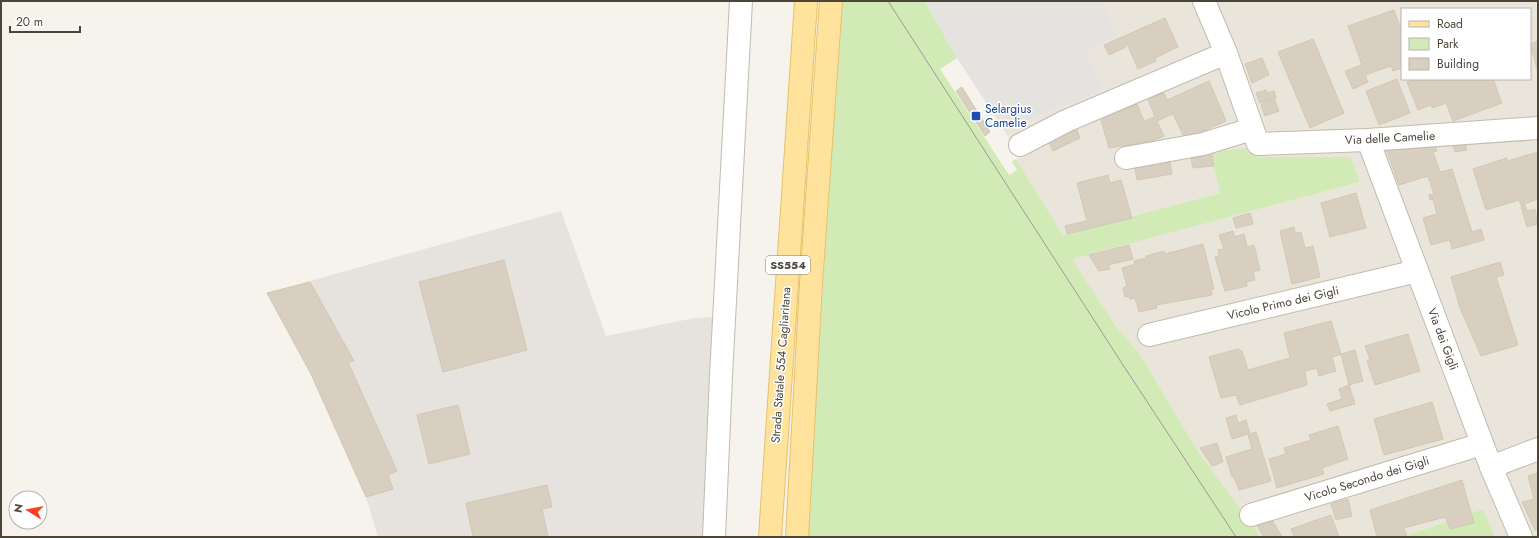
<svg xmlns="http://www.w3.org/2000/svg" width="1539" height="538" font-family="Jost,sans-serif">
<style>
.residential{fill:#eae5da;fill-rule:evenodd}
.industrial{fill:#e6e2dd}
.green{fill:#d2eab5}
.parking{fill:#e5e3e0}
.building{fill:#d8cfc1;stroke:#d3c7b4}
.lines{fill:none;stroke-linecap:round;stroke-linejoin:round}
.minor-casing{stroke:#c2bbae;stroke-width:24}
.primary-casing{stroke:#e6c16a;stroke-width:24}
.minor{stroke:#fff;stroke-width:22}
.primary{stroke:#ffe39c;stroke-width:22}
.tram{stroke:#9a9a9a;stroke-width:1}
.transit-dot{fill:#1a4fb4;stroke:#fff;stroke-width:1.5}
.labels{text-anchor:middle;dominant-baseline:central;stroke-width:3;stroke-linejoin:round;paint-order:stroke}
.shield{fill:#fff;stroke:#817c74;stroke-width:1}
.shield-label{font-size:11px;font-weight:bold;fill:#4b4439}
.transit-label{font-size:12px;fill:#164399;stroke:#fff;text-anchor:start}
.street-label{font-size:12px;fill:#4b4439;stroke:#fff}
</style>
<rect width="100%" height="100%" fill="#f6f3ec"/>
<path class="residential" d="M1108,1H1538V537H1495L1483,509L1402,537H1260L1253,526L1197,450L1141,356L1115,325L1071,259L1360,182L1351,157H1261L1210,152L1220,193L1063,235L1016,159L1019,157L1004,130L1105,90L1086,50L1103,3ZM1402,9H1530V79H1402Z"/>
<path class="industrial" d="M561,211L606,336L694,318L735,316L725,537H378L366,497L311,374L267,293Z"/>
<g class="green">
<path d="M841,1H925L957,58L940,69L1009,175L1017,170L1012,162L1016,159L1063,235L1220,193L1210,152L1249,148L1261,157H1351L1360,182L1072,259L1115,325L1141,356L1197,450L1253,526L1260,537H807Z"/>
<path d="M1483,509L1495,537H1402Z"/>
</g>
<path class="parking" d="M925,1H1108L1103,3L1117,36L1086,50L1105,90L1004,130L957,58Z"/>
<g class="building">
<path d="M1394,10L1402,32V68L1393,71L1391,66L1365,75L1368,82L1353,89L1345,71L1362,65L1348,26Z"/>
<path d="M1165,18L1178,47L1155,58L1156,61L1138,69L1127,44L1124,45L1126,47L1109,55L1104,45Z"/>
<path d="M1313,39L1344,113L1310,128L1278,52Z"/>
<path d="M1538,41V72L1530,44Z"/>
<path d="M1262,58L1269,75L1252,83L1245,64Z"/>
<path d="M1397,79L1410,113L1379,125L1366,91Z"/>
<path d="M1417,79H1493L1502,103L1453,121L1446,103L1432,108L1431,105L1418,110L1407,82Z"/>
<path d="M1209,81L1226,121L1185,139L1173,114L1157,121L1164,136L1153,141L1109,148L1101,120L1137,104L1144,121L1155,117L1148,99L1164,93L1167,100Z"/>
<path d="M962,87L990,132L985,136L956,91Z"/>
<path d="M1266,90L1267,93L1274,91L1276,98L1260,103L1256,93Z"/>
<path d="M1274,98L1279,111L1265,116L1261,105Z"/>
<path d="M1077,130L1080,138L1053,151L1049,142Z"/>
<path d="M1463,139L1467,150L1455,152L1452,140Z"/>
<path d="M1433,142L1437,151L1433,152L1440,172L1452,169L1472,232L1481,229L1484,240L1452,249L1450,240L1431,245L1423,218L1437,214L1433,199L1430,200L1429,195L1434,194L1428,176L1399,185L1386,149Z"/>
<path d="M1538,152V199L1521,205L1519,200L1486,210L1473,169L1507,158V161Z"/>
<path d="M1212,155L1214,166L1193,168L1191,158Z"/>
<path d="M1170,162L1172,174L1137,180L1135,168Z"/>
<path d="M1108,175L1110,183L1121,180L1132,218L1067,234L1065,226L1087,221L1077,183Z"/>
<path d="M1356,193L1366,228L1330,237L1321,203Z"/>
<path d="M1525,205L1527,211L1535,209L1538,224L1527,227L1521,206Z"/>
<path d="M1250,213L1253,224L1236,228L1233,218Z"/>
<path d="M1294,227L1295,233L1301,232L1305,248L1313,246L1320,277L1292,284L1280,231Z"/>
<path d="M1233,231L1235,237L1244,234L1247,247L1254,245L1260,270L1253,272L1255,280L1246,282L1247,286L1225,291L1215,257L1219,256L1218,250L1224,249L1219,235Z"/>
<path d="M1203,244L1214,289H1211L1212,295L1156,305L1157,308L1139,312L1135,298L1130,299V296L1125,297L1123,288L1127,286L1122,268L1135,264L1134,261L1146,258V256L1164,251L1165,254Z"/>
<path d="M1129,245L1133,259L1108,265L1110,269L1099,271L1089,255Z"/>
<path d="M504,260L527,350L443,372L419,282Z"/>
<path d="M1500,262L1504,275L1496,277L1518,345L1481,356L1460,308L1451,277Z"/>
<path d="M310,282L354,361L348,362L397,471L388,475L393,489L366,497L311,374L267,293Z"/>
<path d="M1331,321L1341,354L1332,357L1336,371L1319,376L1317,368L1305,371L1307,385L1240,405L1236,395L1221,398L1209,357L1238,349L1242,351L1248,370L1290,358L1284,333Z"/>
<path d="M1408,334L1420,371L1375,385L1367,361L1370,359L1365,346Z"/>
<path d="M1355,350L1363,381L1349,385L1341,354Z"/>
<path d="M1349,385L1355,404L1330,411L1327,404L1342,399L1339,389Z"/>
<path d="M1432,402L1443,439L1384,455L1374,419Z"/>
<path d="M458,405L470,454L429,464L417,415Z"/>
<path d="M1236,415L1238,423L1246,420L1250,434L1256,432L1271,481L1239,490L1234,477H1232L1226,457L1252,449L1248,434L1232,439L1226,418Z"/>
<path d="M1338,426L1348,459L1322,468L1324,474L1277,488L1269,459L1286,454L1284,448L1311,440L1309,435Z"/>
<path d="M1217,443L1223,462L1212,466L1200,448Z"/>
<path d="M1538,473V529L1535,530L1522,502L1534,499L1528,476Z"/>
<path d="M1462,480L1474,523L1450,529L1445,517L1404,528L1407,537H1377L1370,510Z"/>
<path d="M547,485L552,507L542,509L548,537H473L466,503Z"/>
<path d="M1348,499L1352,516L1336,520L1331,504Z"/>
<path d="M1331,515L1339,537H1294L1291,529Z"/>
<path d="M1272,520L1282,537H1264L1257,525Z"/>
</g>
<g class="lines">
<defs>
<g id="minor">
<path d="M1204,1L1226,53L1258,144L1368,140L1538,128"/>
<path d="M1368,140L1491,467L1521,537"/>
<path d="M1020,145L1066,121L1226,53"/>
<path d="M1126,158L1203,144L1252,129"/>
<path d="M1149,335L1417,271"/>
<path d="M1491,467L1538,449"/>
<path d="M1251,515L1482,444"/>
<path d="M714,537L721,376L741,1"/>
</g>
<g id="primary">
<path d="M770,537L806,1"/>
<path d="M797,537L811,284L831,1"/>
</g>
</defs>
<use href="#minor" class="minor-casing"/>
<use href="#primary" class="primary-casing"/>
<use href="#minor" class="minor"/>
<use href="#primary" class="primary"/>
<path class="tram" d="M888,1L1123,365L1236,537"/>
</g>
<rect class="transit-dot" x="971" y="111" width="10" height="10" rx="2"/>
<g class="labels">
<rect class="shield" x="766" y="256" width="44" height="18" rx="3"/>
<g class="shield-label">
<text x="788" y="265">SS554</text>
</g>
<g class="transit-label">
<text x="985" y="109">Selargius<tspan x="985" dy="14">Camelie</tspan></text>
</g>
<g class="street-label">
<text transform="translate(1390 138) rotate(-3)">Via delle Camelie</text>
<text transform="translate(1283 303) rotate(-13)">Vicolo Primo dei Gigli</text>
<text transform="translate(1443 339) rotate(69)">Via dei Gigli</text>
<text transform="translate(781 365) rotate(-86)">Strada Statale 554 Cagliaritana</text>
<text transform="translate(1367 479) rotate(-17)">Vicolo Secondo dei Gigli</text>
</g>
</g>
<rect width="1539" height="538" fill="none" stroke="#4b4439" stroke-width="4"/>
<rect x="1401" y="8" width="130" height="72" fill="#ffffff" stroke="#b7b4b0"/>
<rect x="1409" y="21" width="20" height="6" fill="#ffe39c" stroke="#b7b4b0"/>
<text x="1437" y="28" font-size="12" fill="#4b4439">Road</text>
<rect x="1409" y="38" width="20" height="12" fill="#d2eab5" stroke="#b7b4b0"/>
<text x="1437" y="48" font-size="12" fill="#4b4439">Park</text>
<rect x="1409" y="58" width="20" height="12" fill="#d8cfc1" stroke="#b7b4b0"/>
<text x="1437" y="68" font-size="12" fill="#4b4439">Building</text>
<g transform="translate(28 510) rotate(281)"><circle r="19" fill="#ffffff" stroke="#b7b4b0"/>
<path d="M0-3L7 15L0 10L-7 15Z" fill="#fc3f1d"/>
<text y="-6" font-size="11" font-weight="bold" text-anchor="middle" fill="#4b4439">N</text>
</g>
<path d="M10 26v6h70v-6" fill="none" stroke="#4b4439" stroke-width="2"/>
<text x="16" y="26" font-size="12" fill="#4b4439" stroke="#ffffff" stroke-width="3" paint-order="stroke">20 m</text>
</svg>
